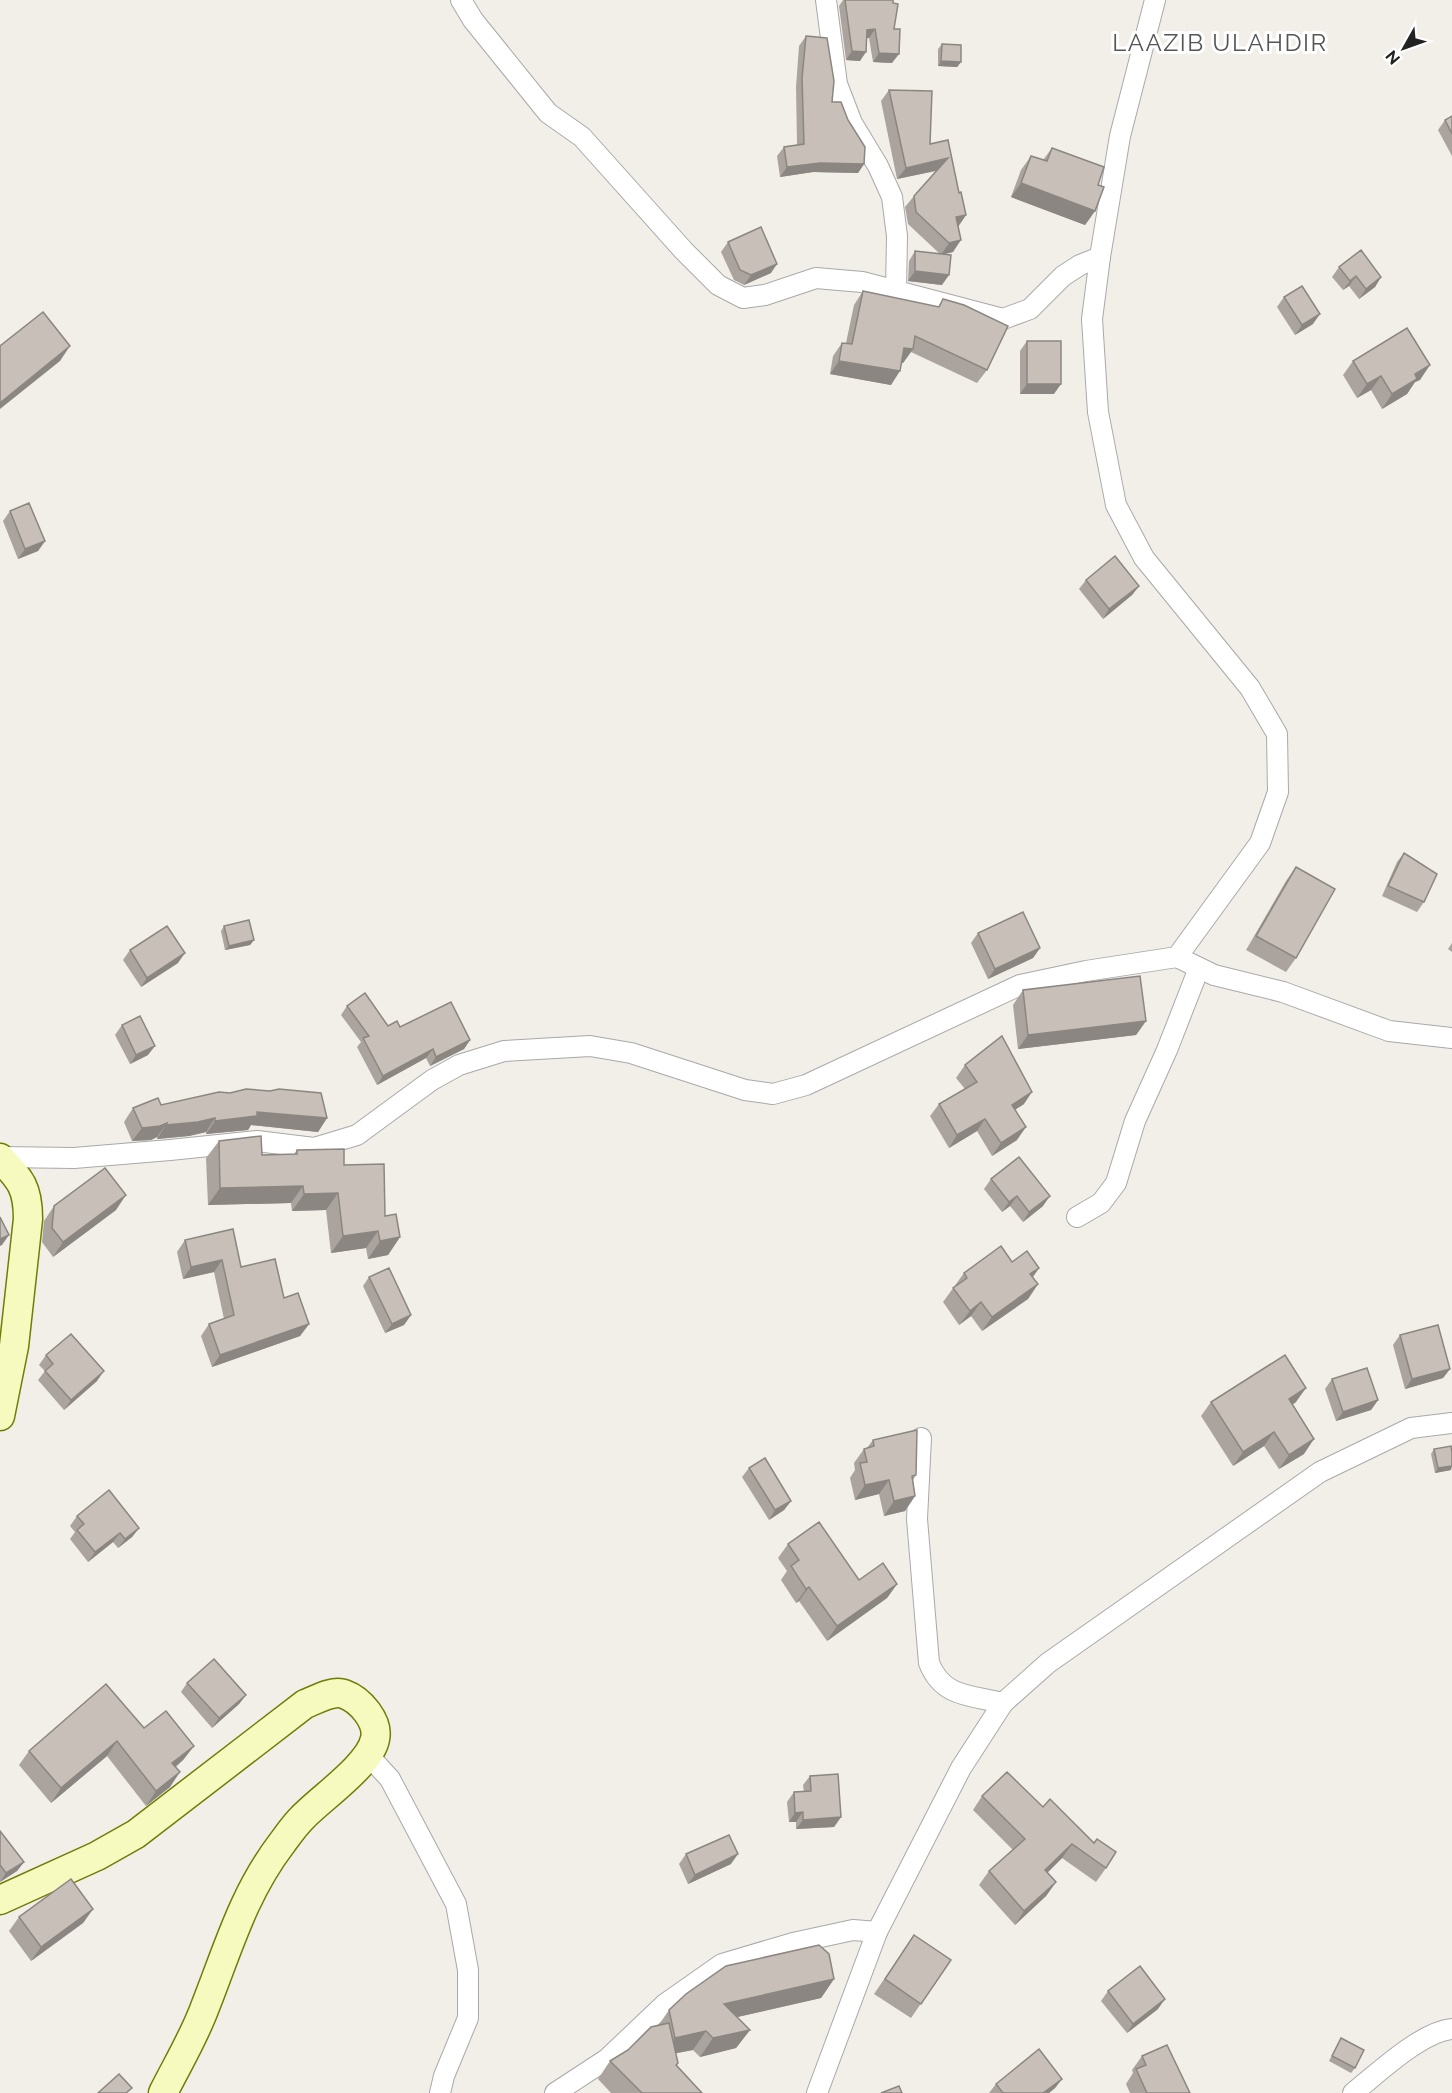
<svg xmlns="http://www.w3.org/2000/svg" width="1452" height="2093" font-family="Raleway,sans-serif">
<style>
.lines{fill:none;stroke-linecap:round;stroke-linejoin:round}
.street-casing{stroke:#a9a9a9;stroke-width:22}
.secondary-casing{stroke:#707d05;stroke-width:31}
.street{stroke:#fff;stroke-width:20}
.secondary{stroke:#f7fabf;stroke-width:28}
.wall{fill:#aba49e}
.shaded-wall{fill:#8b8681}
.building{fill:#c7bfb8;stroke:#8b8681;stroke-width:1.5}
.labels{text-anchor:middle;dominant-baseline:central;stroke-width:6;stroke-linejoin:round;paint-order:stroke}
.quarter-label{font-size:24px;letter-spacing:1.5px;fill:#555;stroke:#fff}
</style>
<rect width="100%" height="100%" fill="#f2efe9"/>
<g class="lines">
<defs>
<g id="street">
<path d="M461,0L473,20L548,113L582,137L684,251L718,285L743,298L765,295L816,278L862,282L1003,319L1030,309L1063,276L1080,265L1100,257"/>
<path d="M826,0L837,84L852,123L878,166L892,197L897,236L896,290"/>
<path d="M1177,957L1214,975L1283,992L1389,1031L1452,1038"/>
<path d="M0,1157L74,1158L170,1150L257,1141L314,1148L357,1135L432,1080L459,1065L504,1051L590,1046L631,1053L745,1090L773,1094L806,1085L1020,985L1086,971L1177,957L1260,843L1278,792L1277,734L1250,688L1144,558L1116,505L1098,412L1092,319L1100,257L1120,136L1155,0"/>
<path d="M1077,1217L1101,1203L1116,1183L1135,1121L1167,1050L1199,968"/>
<path d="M921,1438L917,1519L929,1663C943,1698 971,1695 1003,1703"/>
<path d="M369,1756L390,1779L456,1904L468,1970V2018L444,2076L440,2093"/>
<path d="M555,2093L607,2059L665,2004L722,1964L793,1943L853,1930L877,1932"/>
<path d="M817,2093L877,1932L961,1768L1003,1703L1048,1663L1320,1472L1411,1428L1452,1423"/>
<path d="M1353,2093C1378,2073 1421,2032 1452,2029"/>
</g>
<g id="secondary">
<path d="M0,1158C21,1180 28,1188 28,1219L14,1346L0,1416"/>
<path d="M0,1900L97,1856L136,1834L305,1704C316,1700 332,1690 344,1694C361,1700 379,1722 375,1739C370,1765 321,1798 302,1818C294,1826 288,1835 282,1843C243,1894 228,1949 205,2007C194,2037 177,2065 163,2093"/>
</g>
</defs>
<use href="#street" class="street-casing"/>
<use href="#secondary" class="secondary-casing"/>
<use href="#street" class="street"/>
<use href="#secondary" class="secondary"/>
</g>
<g class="wall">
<path d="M843,0H893L894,29L892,63L873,62L869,38H866L860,61L846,60L839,6Z"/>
<path d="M806,36L832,102L848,120L864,164L858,173L813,172L780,177L777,156L784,147L797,145L796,87L799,46Z"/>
<path d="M942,44L961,62L957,67L938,66V49Z"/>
<path d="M889,90L930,144L959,193L966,215L958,226L953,252L943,254L942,285L908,281L909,261L915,251L940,254L908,224L905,207L914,196L936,171L897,179L881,101Z"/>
<path d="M1452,116V156L1438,130L1445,120Z"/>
<path d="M1052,148L1095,211L1085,225L1011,197L1021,170L1031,156L1043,160Z"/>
<path d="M728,242L771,273L744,285L734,280L721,252Z"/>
<path d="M1339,267L1381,277L1375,287L1359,299L1349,286L1343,290L1332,277Z"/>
<path d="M863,291L938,307L943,299L987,370L977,383L911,352L903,363H902L891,385L830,374L833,356L842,343H846L854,305Z"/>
<path d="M1284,297L1313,324L1295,335L1277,307Z"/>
<path d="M1027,341L1054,394H1020V351Z"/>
<path d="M1353,361L1420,380L1415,382L1407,394L1382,409L1371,390L1357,398L1343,375Z"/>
<path d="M10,511L45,541L38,551L18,559L3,521Z"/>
<path d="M1086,580L1139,586L1132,595L1103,619L1079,589Z"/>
<path d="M1404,853L1424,902L1417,912L1382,896L1397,862Z"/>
<path d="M1296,867V958L1286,972L1246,950L1286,881Z"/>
<path d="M224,926L254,940L250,945L225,950L221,931Z"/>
<path d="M978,933L1040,948L1033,958L988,979L971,943Z"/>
<path d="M1452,943V952L1448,949Z"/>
<path d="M130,950L178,963L141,987L123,960Z"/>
<path d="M1023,990L1146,1021L1136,1035L1018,1049L1013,1005Z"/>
<path d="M347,1006L388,1026L470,1040L464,1049L430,1066L426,1058L377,1085L357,1047L361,1042L341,1015Z"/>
<path d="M122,1025L148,1055L130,1064L115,1035Z"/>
<path d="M965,1065L1024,1104L1015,1110L1017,1140L992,1156L977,1131L949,1148L930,1116L939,1104L965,1089L956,1078Z"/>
<path d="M161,1105L327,1118L318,1132L251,1125L248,1130L206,1134V1132L189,1136L157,1139V1137L151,1140L132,1141L124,1122L133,1108Z"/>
<path d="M219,1141L262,1155L294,1154L297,1150L344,1165L385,1216L400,1237L388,1255L368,1259L366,1248L331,1253L326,1210L292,1211L291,1203L208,1205L206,1158Z"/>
<path d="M991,1179L1043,1206L1023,1222L1010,1206L1002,1212L984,1189Z"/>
<path d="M54,1206L116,1210L53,1257L42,1242L44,1221Z"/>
<path d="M185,1240L241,1267L284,1298L309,1324L300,1336L212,1367L201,1336L209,1324L224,1319L214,1272L183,1279L177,1252Z"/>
<path d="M1012,1262L1039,1268L1033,1277L1038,1284L1028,1299L982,1331L971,1316L959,1325L943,1302L964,1273Z"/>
<path d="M369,1277L411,1315L404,1325L385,1333L363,1286Z"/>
<path d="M1400,1335L1450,1369L1443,1378L1405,1389L1393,1345Z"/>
<path d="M46,1355L97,1381L64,1410L38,1380L45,1371L39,1365Z"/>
<path d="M1332,1379L1378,1400L1371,1410L1336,1421L1325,1389Z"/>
<path d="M1211,1402H1296L1292,1405L1304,1454L1279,1469L1264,1446L1233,1466L1201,1416Z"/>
<path d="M873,1440L916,1475L913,1480L915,1496L905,1511L884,1516L879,1494L855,1500L850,1478L855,1470L854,1463L864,1449L867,1448Z"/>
<path d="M1434,1449L1451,1470L1435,1473L1431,1454Z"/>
<path d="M749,1468L791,1501L784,1510L769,1520L742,1477Z"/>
<path d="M77,1516L139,1528L132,1537L118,1548L113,1542L88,1562L70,1539L75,1532L70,1526Z"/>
<path d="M788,1544L859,1580L897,1584L887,1598L827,1641L799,1601L796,1603L781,1580L787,1571L778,1558Z"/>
<path d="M187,1683L246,1695L239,1704L212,1728L181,1692Z"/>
<path d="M144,1728L194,1746L183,1760L176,1767L170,1787L146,1806L107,1756L51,1803L19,1765L29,1751Z"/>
<path d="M810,1776L841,1817L834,1827L796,1829V1822H789L787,1802L794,1792H804L803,1785Z"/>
<path d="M982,1796L1043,1807L1094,1843L1106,1868L1096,1882L1062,1858L1047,1873L1056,1882L1046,1896L1015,1925L979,1885L989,1871L1013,1850L973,1810Z"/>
<path d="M0,1831L24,1862L17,1871L0,1882Z"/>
<path d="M686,1854L731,1864L688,1884L679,1864Z"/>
<path d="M93,1909L83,1923L31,1961L9,1931L19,1917Z"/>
<path d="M914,1935L951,1960L911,2018L874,1994Z"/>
<path d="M834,1979L821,1998L737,2017L750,2030L736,2048L700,2057L693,2050L676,2053L677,2065L702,2093H611L598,2079L610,2061L628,2050L658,2026L669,2010Z"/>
<path d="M1108,1991L1158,2009L1127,2033L1101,2001Z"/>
<path d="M1341,2038L1355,2068L1351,2073L1329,2061Z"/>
<path d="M1142,2056L1190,2093H1130L1126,2084L1133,2073L1132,2070Z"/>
<path d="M1062,2079L1055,2088L1049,2093H989L996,2084Z"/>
</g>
<g class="shaded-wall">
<path d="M875,29L869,38L860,39L867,30Z"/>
<path d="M852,51L866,52L860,61L846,60Z"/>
<path d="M879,53L899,54L892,63L873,62Z"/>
<path d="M941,61L961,62L957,67L938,66Z"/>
<path d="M948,158L939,170L897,179L906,168Z"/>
<path d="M820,163L864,164L858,173L813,172L780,177L787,167Z"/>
<path d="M1021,183L1095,211L1085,225L1011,197Z"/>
<path d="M966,215L958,227L956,217Z"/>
<path d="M961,240L953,252L941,255L949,243Z"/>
<path d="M777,264L771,273L744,285L751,275Z"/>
<path d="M915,271L949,275L942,285L908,281Z"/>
<path d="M1356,276L1349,286L1343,290L1350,281Z"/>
<path d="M1381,277L1375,287L1359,299L1366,289Z"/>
<path d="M1320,314L1313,324L1295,335L1302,325Z"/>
<path d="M70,346L60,361L0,409V403Z"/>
<path d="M904,348L913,349L903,363L894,361Z"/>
<path d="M839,361L900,371L891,385L830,374Z"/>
<path d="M1430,365L1420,380L1415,382L1407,394L1382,409L1392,394L1415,374Z"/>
<path d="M1381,376L1371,390L1357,398L1367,384Z"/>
<path d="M1027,384H1061L1054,394H1020Z"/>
<path d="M45,541L38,551L18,559L25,549Z"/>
<path d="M1139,586L1132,595L1103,619L1109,609Z"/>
<path d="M254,940L250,945L225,950L229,946Z"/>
<path d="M1040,948L1033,958L988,979L995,969Z"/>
<path d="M185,953L178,963L141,987L147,978Z"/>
<path d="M1146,1021L1136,1035L1018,1049L1028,1035Z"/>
<path d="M470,1040L464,1049L430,1066L436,1057Z"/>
<path d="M155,1046L148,1055L130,1064L136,1055Z"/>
<path d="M433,1049L426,1058L377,1085L383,1076Z"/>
<path d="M1032,1092L1024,1104L1003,1117L1012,1105Z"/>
<path d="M257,1112L327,1118L318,1132L251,1125L248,1130L206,1134L215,1121Z"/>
<path d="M215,1118L206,1132L189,1136L157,1139L166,1125Z"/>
<path d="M985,1119L977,1131L949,1148L957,1135Z"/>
<path d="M167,1123L157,1137L151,1140L132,1141L142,1128Z"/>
<path d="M1026,1127L1017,1140L992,1156L1001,1143Z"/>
<path d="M303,1186L291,1203L208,1205L220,1188Z"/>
<path d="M338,1193L326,1210L292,1211L304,1194Z"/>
<path d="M126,1195L116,1210L53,1257L63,1242Z"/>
<path d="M1017,1196L1010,1206L1002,1212L1009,1202Z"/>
<path d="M1050,1196L1043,1206L1023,1222L1029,1212Z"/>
<path d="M378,1231L366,1248L331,1253L343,1236Z"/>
<path d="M9,1235L2,1245L0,1246V1239Z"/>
<path d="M400,1237L388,1255L368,1259L380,1241Z"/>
<path d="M222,1260L214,1272L183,1279L191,1267Z"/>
<path d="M1039,1268L1029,1282L1030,1274Z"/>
<path d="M1038,1284L1028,1299L982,1331L992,1317Z"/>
<path d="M981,1302L971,1316L959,1325L970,1311Z"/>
<path d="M411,1315L404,1325L385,1333L392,1324Z"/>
<path d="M309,1324L300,1336L212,1367L220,1355Z"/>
<path d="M1450,1369L1443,1378L1405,1389L1412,1379Z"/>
<path d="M104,1371L97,1381L64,1410L71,1400Z"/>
<path d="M1306,1388L1296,1402L1279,1413L1289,1399Z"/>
<path d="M1378,1400L1371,1410L1336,1421L1343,1412Z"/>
<path d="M1274,1432L1264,1446L1233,1466L1243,1452Z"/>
<path d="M1314,1439L1304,1454L1279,1469L1289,1455Z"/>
<path d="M1452,1466L1451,1470L1435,1473L1438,1468Z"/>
<path d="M889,1480L879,1494L855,1500L865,1485Z"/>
<path d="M915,1496L905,1511L884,1516L894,1501Z"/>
<path d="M791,1501L784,1510L769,1520L775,1510Z"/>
<path d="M139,1528L132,1537L118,1548L125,1539Z"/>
<path d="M120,1533L113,1542L88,1562L95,1552Z"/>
<path d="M897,1584L887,1598L827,1641L837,1626Z"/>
<path d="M809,1587L799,1601L796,1603L806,1589Z"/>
<path d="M246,1695L239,1704L212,1728L219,1718Z"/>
<path d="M117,1741L107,1756L51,1803L61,1788Z"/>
<path d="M194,1746L183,1760L162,1777L172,1763Z"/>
<path d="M180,1772L170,1787L146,1806L156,1791Z"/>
<path d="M803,1812L796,1822H789L795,1813Z"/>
<path d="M841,1817L834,1827L796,1829L803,1820Z"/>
<path d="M1072,1844L1062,1858L1036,1884L1045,1870Z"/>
<path d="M738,1854L731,1864L688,1884L695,1875Z"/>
<path d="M24,1862L17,1871L0,1882L6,1873Z"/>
<path d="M1056,1882L1046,1896L1015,1925L1024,1911Z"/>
<path d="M93,1909L83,1923L31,1961L41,1947Z"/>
<path d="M834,1979L821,1998L711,2023L724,2004Z"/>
<path d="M1165,1999L1158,2009L1127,2033L1133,2024Z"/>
<path d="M750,2030L736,2048L700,2057L713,2038Z"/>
<path d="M706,2031L693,2050L662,2056L675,2038Z"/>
<path d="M1062,2079L1055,2088L1049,2093H1043Z"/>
</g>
<g class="building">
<path d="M845,0H893V3L898,4L894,29H900L899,54L879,53L875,29L867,30L866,52L852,51Z"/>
<path d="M806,36L827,38L834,81L832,102H841L848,120L865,147L864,164L820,163L787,167L784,147L804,144L802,78Z"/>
<path d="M942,44L961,45V62L941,61Z"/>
<path d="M889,90L932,91L930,144L948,140L959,193L961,192L966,215L956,217L961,240L949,243L916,212L914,196L948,158L906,168Z"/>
<path d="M1452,116V134L1445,120Z"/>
<path d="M1052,148L1104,167L1098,185L1104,187L1095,211L1021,183L1031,156L1047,161Z"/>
<path d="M761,227L777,264L751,275L740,270L728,242Z"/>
<path d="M1361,250L1381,277L1366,289L1356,276L1350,281L1339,267Z"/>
<path d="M915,251L951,255L949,275L915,271Z"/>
<path d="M1302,286L1320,314L1302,325L1284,297Z"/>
<path d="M863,291L939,307L943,299L964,305L1008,326L987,370L915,336L913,349L904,348L900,371L839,361L842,343L852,344Z"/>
<path d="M43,312L70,346L0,403V346Z"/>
<path d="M1407,328L1430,365L1415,374L1417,379L1392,394L1381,376L1367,384L1353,361Z"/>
<rect x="1027" y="341" width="34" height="43"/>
<path d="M29,503L45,541L25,549L10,511Z"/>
<path d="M1115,556L1139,586L1109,609L1086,580Z"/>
<path d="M1404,853L1437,874L1424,902L1388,886Z"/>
<path d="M1296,867L1335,889L1296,958L1256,936Z"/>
<path d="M1023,912L1040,948L995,969L978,933Z"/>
<path d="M249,920L254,940L229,946L224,926Z"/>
<path d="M167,926L185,953L147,978L130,950Z"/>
<path d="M1140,976L1146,1021L1028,1035L1023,990Z"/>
<path d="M365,993L388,1026L397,1021L400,1027L451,1002L470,1040L436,1057L433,1049L383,1076L363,1038L369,1036L347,1006Z"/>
<path d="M140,1016L155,1046L136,1055L122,1025Z"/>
<path d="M1002,1036L1032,1092L1012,1105L1026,1127L1001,1143L985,1119L957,1135L939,1104L977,1082L965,1065Z"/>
<path d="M246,1089L270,1091L279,1089L321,1093L327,1118L257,1112V1116L215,1121V1118L198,1122L166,1125L167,1123L160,1126L142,1128L133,1108L158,1098L161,1105L219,1092L230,1093Z"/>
<path d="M261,1136L262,1155L297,1154V1150L344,1149V1165L384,1164L385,1216L396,1214L400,1237L380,1241L378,1231L343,1236L338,1193L304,1194L303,1186L220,1188L219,1141Z"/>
<path d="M1019,1157L1050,1196L1029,1212L1017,1196L1009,1202L991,1179Z"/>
<path d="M105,1168L126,1195L63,1242L52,1228L54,1206Z"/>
<path d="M0,1217L9,1235L0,1239Z"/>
<path d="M233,1229L241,1267L275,1259L284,1298L298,1293L309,1324L220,1355L209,1324L234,1315L222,1260L191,1267L185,1240Z"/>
<path d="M1001,1246L1012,1262L1027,1251L1039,1268L1030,1274L1038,1284L992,1317L981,1302L970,1311L953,1288L967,1278L964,1273Z"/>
<path d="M389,1268L411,1315L392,1324L369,1277Z"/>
<path d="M1438,1325L1450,1369L1412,1379L1400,1335Z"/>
<path d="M71,1334L104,1371L71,1400L45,1371L53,1364L46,1355Z"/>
<path d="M1285,1355L1306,1388L1289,1399L1314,1439L1289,1455L1274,1432L1243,1452L1211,1402Z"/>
<path d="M1367,1368L1378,1400L1343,1412L1332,1379Z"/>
<path d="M917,1430L916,1475L912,1476L915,1496L894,1501L889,1480L865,1485L860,1463L867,1462L864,1449L874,1446L873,1440Z"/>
<path d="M1451,1446L1452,1453V1466L1438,1468L1434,1449Z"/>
<path d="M765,1458L791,1501L775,1510L749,1468Z"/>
<path d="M109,1490L139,1528L125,1539L120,1533L95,1552L77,1530L84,1524L77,1516Z"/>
<path d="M819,1522L859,1580L883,1563L897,1584L837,1626L809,1587L806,1589L791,1566L799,1560L788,1544Z"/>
<path d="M214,1659L246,1695L219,1718L187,1683Z"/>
<path d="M106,1684L144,1728L166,1711L194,1746L172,1763L180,1772L156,1791L117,1741L61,1788L29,1751Z"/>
<path d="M1007,1772L1043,1807L1050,1799L1094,1843L1097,1839L1116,1852L1106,1868L1072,1844L1045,1870L1056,1882L1024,1911L989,1871L1025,1839L982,1796Z"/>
<path d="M838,1774L841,1817L803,1820V1812L795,1813L794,1792L811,1791L810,1776Z"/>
<path d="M0,1831L24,1862L6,1873L0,1865Z"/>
<path d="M729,1835L738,1854L695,1875L686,1854Z"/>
<path d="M71,1879L93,1909L41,1947L19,1917Z"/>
<path d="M914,1935L951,1960L921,2004L885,1979Z"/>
<path d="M819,1945L829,1954L834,1979L724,2004L750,2030L713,2038L706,2031L675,2038L669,2010L686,1994L726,1966Z"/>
<path d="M1140,1966L1165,1999L1133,2024L1108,1991Z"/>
<path d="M669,2023L678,2063L676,2065L702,2093H642L610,2061L628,2050L651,2027Z"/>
<path d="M1341,2038L1364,2050L1355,2068L1332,2056Z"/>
<path d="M1167,2045L1190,2093H1147L1136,2069L1146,2065L1142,2056Z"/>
<path d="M1039,2049L1062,2079L1043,2093H1003L996,2084Z"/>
<path d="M119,2074L132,2088L126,2093H98Z"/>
<path d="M899,2086L902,2093H881Z"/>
</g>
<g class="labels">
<g class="quarter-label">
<text x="1220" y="42">LAAZIB ULAHDIR</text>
</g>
</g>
<g transform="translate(1404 48) rotate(230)" stroke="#ffffff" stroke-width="4.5" paint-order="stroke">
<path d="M0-4.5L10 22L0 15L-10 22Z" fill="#222222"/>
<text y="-9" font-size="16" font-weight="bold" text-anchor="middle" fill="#222222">N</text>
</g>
</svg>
